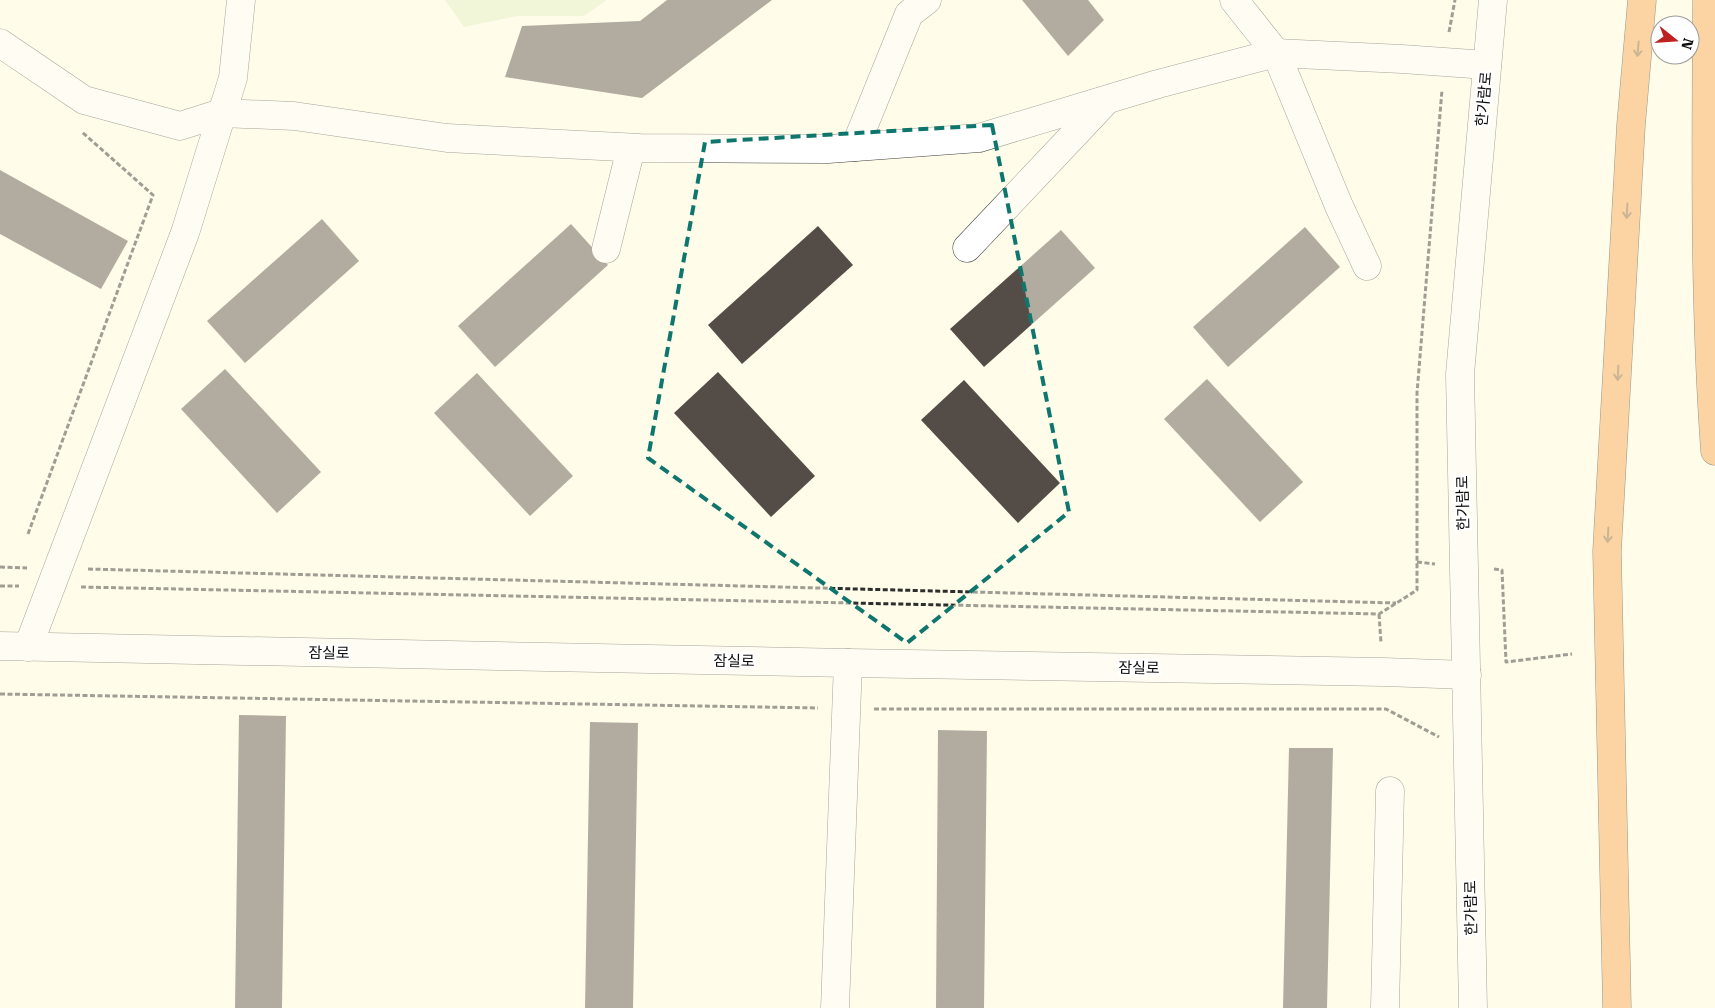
<svg xmlns="http://www.w3.org/2000/svg" width="1715" height="1008" font-family="'Roboto Serif','Noto Sans KR',serif">
<style>
.pitch{fill:#dff0c4}
.building{fill:#544d47}
.lines{fill:none;stroke-linecap:round;stroke-linejoin:round}
.minor-casing{stroke:#3e3e3e;stroke-width:29}
.highway-casing{stroke:#1c1c1c;stroke-width:29}
.path{stroke:#2d2d2d;stroke-width:3;stroke-dasharray:5 2.5;stroke-linecap:butt}
.minor{stroke:#fff;stroke-width:28}
.highway{stroke:#f8a44e;stroke-width:28}
.oneway{stroke:#8d5f30}
.marked{fill:none;stroke:#0f766e;stroke-width:4;stroke-dasharray:10 6;stroke-linejoin:round}
.labels{text-anchor:middle;dominant-baseline:central;stroke-width:5;stroke-linejoin:round;paint-order:stroke}
.street-label{font-size:15px;fill:#0b0b0b;stroke:#fff}
</style>
<rect width="100%" height="100%" fill="#fffce9"/>
<path class="pitch" d="M445,0H607L584,16H517L464,27Z"/>
<g class="building">
<path d="M667,0H772L642,98L505,77L522,26L640,21Z"/>
<path d="M1022,0H1088L1104,20L1068,56Z"/>
<path d="M0,170L128,241L101,289L0,234Z"/>
<path d="M322,219L359,261L245,363L207,321Z"/>
<path d="M571,224L608,265L495,367L458,326Z"/>
<path d="M818,226L853,265L742,364L708,325Z"/>
<path d="M1305,227L1340,267L1228,367L1193,327Z"/>
<path d="M1061,230L1095,268L984,367L950,329Z"/>
<path d="M225,369L321,472L277,513L181,409Z"/>
<path d="M718,372L815,476L771,517L674,413Z"/>
<path d="M477,373L573,476L530,516L434,413Z"/>
<path d="M1207,379L1303,482L1260,522L1164,419Z"/>
<path d="M964,380L1060,483L1018,523L921,420Z"/>
<path d="M239,715L286,716L282,1008H235Z"/>
<path d="M590,722L638,723L633,1008H585Z"/>
<path d="M938,730L987,731L984,1008H936Z"/>
<path d="M1289,748H1333L1327,1008H1283Z"/>
</g>
<g class="lines">
<defs>
<g id="minor">
<path d="M1234,0L1276,53L1339,206L1367,266"/>
<path d="M0,43L84,100L180,126L221,113L294,116L447,138L640,148L828,149L979,138L1158,84L1276,53L1402,59L1487,65"/>
<path d="M855,147L909,14L927,0"/>
<path d="M967,248L1105,102"/>
<path d="M606,249L631,148"/>
<path d="M0,646L848,663L1384,672L1467,675"/>
<path d="M28,647L185,233L233,78L241,0"/>
<path d="M835,1008L848,663"/>
<path d="M1385,1008L1390,791"/>
<path d="M1473,1008L1460,374L1493,0"/>
</g>
<g id="highway">
<path d="M1707,0C1706,150 1704,301 1715,451"/>
<path d="M1617,1008L1607,551L1631,125L1642,0"/>
</g>
</defs>
<use href="#minor" class="minor-casing"/>
<use href="#highway" class="highway-casing"/>
<g class="path">
<path d="M1449,32L1455,0"/>
<path d="M28,534L153,195L82,132"/>
<path d="M1417,562L1435,564"/>
<path d="M0,567L27,568"/>
<path d="M88,569L1396,603"/>
<path d="M1494,569L1502,570L1506,662L1572,654"/>
<path d="M0,586H19"/>
<path d="M81,587L1379,614L1417,590V393L1442,90"/>
<path d="M1379,614L1381,643"/>
<path d="M0,694L818,708"/>
<path d="M874,709H1386L1439,737"/>
</g>
<use href="#minor" class="minor"/>
<use href="#highway" class="highway"/>
</g>
<defs><path id="oneway-shaft" d="M-6 0H5M1.5-3L5.5 0L1.5 3" fill="none" stroke-width="1.6" stroke-linecap="round" stroke-linejoin="round" transform="scale(1.25)"/></defs>
<g class="oneway">
<use href="#oneway-shaft" transform="translate(1638 49) rotate(95)"/>
<use href="#oneway-shaft" transform="translate(1627 211) rotate(93)"/>
<use href="#oneway-shaft" transform="translate(1618 373) rotate(93)"/>
<use href="#oneway-shaft" transform="translate(1608 535) rotate(93)"/>
</g>
<path d="M0 0H1715V1008H0ZM992,125L1069,512L907,643L648,458L705,142Z" fill="#fffce9" fill-opacity=".55" fill-rule="evenodd"/>
<path class="marked" d="M992,125L1069,512L907,643L648,458L705,142Z"/>
<g class="labels">
<g class="street-label">
<text transform="translate(1484 99) rotate(-85)">한가람로</text>
<text transform="translate(1463 503) rotate(-91)">한가람로</text>
<text transform="translate(329 653) rotate(1)">잠실로</text>
<text transform="translate(734 661) rotate(1)">잠실로</text>
<text transform="translate(1139 668) rotate(1)">잠실로</text>
<text transform="translate(1471 908) rotate(-91)">한가람로</text>
</g>
</g>
<g transform="translate(1675 40) rotate(107)"><circle r="24" fill="#ffffff" stroke="#9d9d9d"/>
<path d="M0-4L9 19L0 12L-9 19Z" fill="#bd2121"/>
<text y="-8" font-size="14" font-weight="bold" text-anchor="middle" fill="#0b0b0b">N</text>
</g>
</svg>
